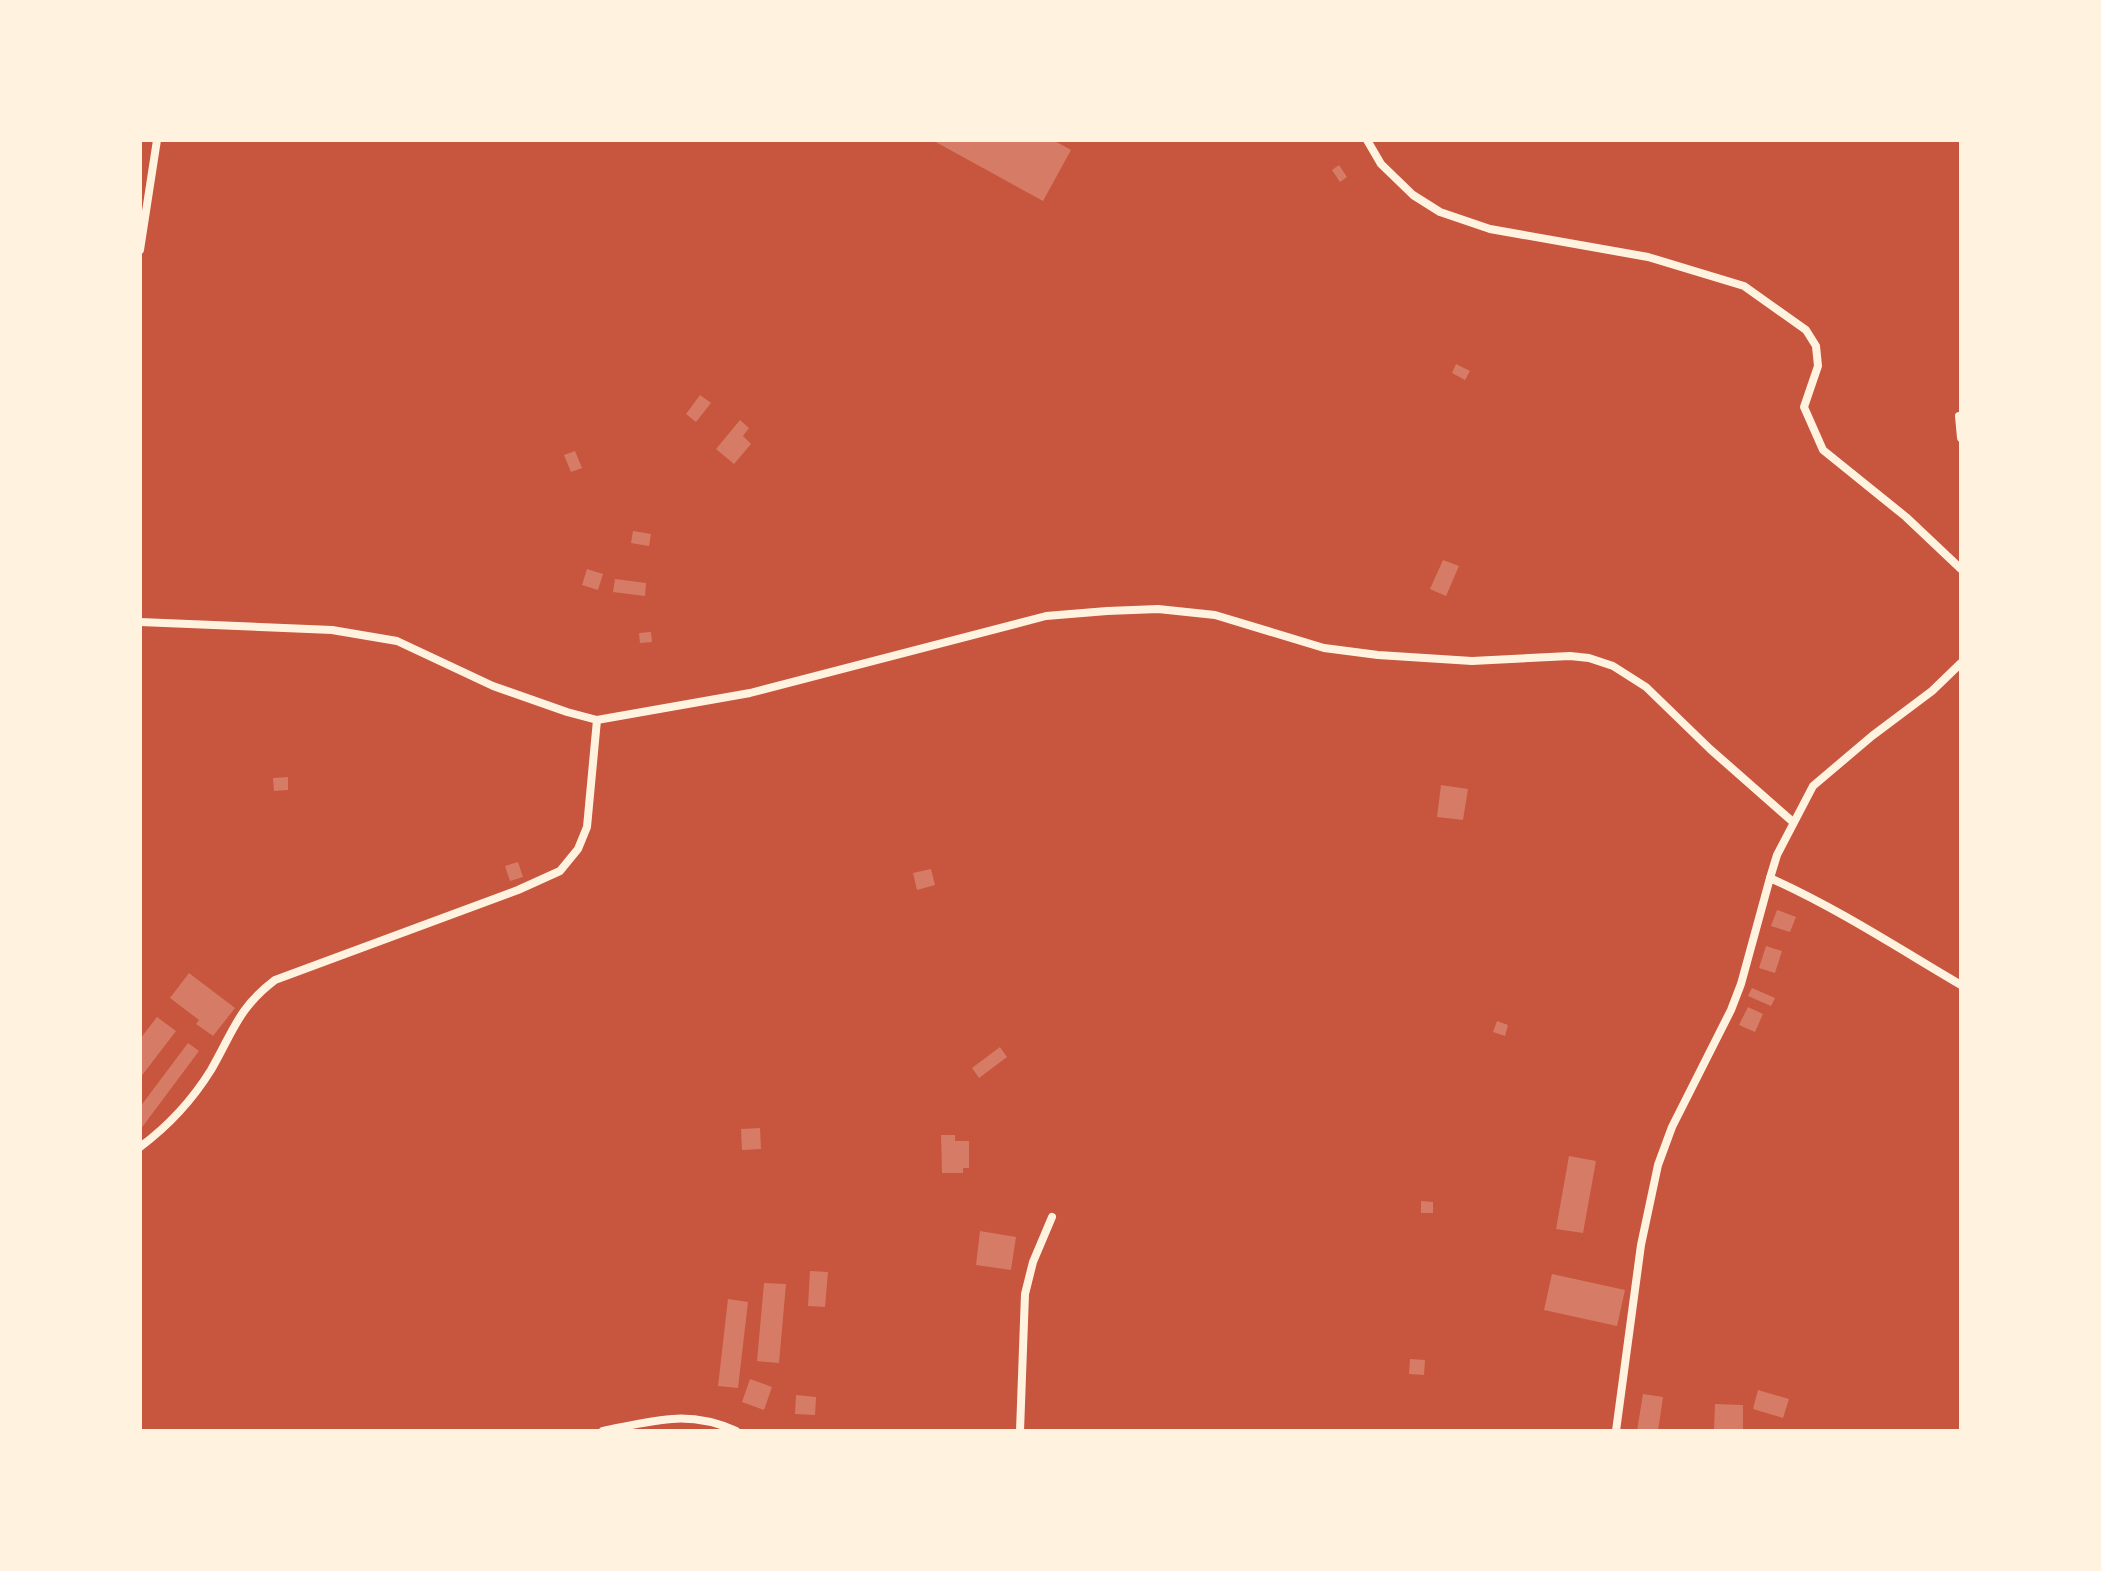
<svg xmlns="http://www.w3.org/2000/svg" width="2101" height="1571" font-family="Cabin,sans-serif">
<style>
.building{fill:#d67c66}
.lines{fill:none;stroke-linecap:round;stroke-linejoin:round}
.minor{stroke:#fff3e0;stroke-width:8}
</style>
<rect width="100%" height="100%" fill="#c8553d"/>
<g class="building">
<path d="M932,140H1053L1071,150L1043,201Z"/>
<path d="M1339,165L1347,177L1340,182L1332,170Z"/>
<path d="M1456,364L1470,371L1465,380L1452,373Z"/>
<path d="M700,395L711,403L696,422L686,414Z"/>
<path d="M740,420L749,428L743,436L751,444L734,464L716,449Z"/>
<path d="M575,451L582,468L571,472L564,455Z"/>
<path d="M633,531L651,534L649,546L631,543Z"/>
<path d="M1443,560L1459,566L1446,596L1430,589Z"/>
<path d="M587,569L603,574L598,590L582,585Z"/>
<path d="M615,579L646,583L645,596L613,592Z"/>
<path d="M651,632L652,642L640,643L639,633Z"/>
<path d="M288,777V790L274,791L273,778Z"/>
<path d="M1441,785L1468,789L1463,820L1437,817Z"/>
<path d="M518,862L523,877L510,881L505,866Z"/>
<path d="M931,869L935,885L917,890L913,873Z"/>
<path d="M1777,910L1796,917L1790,932L1771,926Z"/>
<path d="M1766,946L1782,951L1775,973L1759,968Z"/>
<path d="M189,973L235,1008L213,1036L196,1024L199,1020L170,998Z"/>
<path d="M1752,988L1775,998L1771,1006L1748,996Z"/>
<path d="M1748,1007L1763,1014L1755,1032L1739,1025Z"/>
<path d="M157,1017L176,1031L140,1078V1039Z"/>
<path d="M1497,1021L1508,1025L1505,1036L1493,1032Z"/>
<path d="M188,1043L199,1051L140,1130V1107Z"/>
<path d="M1000,1047L1007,1057L979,1078L972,1068Z"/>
<path d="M760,1128L761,1149L742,1150L741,1129Z"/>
<path d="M941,1135H955V1141H969V1168H963V1173H942Z"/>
<path d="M1569,1156L1596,1161L1583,1233L1556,1229Z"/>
<path d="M1421,1201L1433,1202V1213H1421Z"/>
<path d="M980,1231L1016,1237L1011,1270L976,1265Z"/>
<path d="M810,1271L828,1272L825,1307L808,1306Z"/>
<path d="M1552,1274L1625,1290L1617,1326L1544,1310Z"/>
<path d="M764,1283L786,1284L779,1363L757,1361Z"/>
<path d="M728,1299L748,1302L738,1388L718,1386Z"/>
<path d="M1410,1359L1425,1360L1424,1375L1409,1374Z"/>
<path d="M750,1379L772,1387L764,1410L742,1402Z"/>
<path d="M1758,1390L1789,1399L1783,1418L1753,1409Z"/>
<path d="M1643,1394L1663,1397L1658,1431H1637Z"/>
<path d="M796,1395L816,1397L815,1415L795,1414Z"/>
<path d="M1715,1404L1743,1405V1431H1714Z"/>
</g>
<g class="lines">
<g class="minor">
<path d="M1367,140L1381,164L1413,195L1440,212L1490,229L1648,257L1744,286L1806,330L1816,346L1818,366L1804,407L1823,450L1906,517L1961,569"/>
<path d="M140,250L157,140"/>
<path d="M1959,416L1961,438"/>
<path d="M140,622L332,630L397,641L493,686L567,712L597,720L750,693L1046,616L1107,611L1158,609L1215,615L1324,648L1378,655L1472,661L1570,656L1589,658L1613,666L1646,687L1710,749L1793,822"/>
<path d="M1961,663L1932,691L1872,736L1813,786L1777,855L1770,878C1837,908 1898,948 1961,985"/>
<path d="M140,1147C167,1127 193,1099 211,1070C233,1032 238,1008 275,980L518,890L560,871L578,849L587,827L597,720"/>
<path d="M603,1431C652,1421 688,1409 736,1431"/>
<path d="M1020,1431L1025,1294L1033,1262L1052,1217"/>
<path d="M1616,1431L1641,1245L1658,1165L1672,1127L1731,1010L1741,984L1770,878"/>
</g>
</g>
<rect width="2101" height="1571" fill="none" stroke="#fff3e0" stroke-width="284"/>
</svg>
